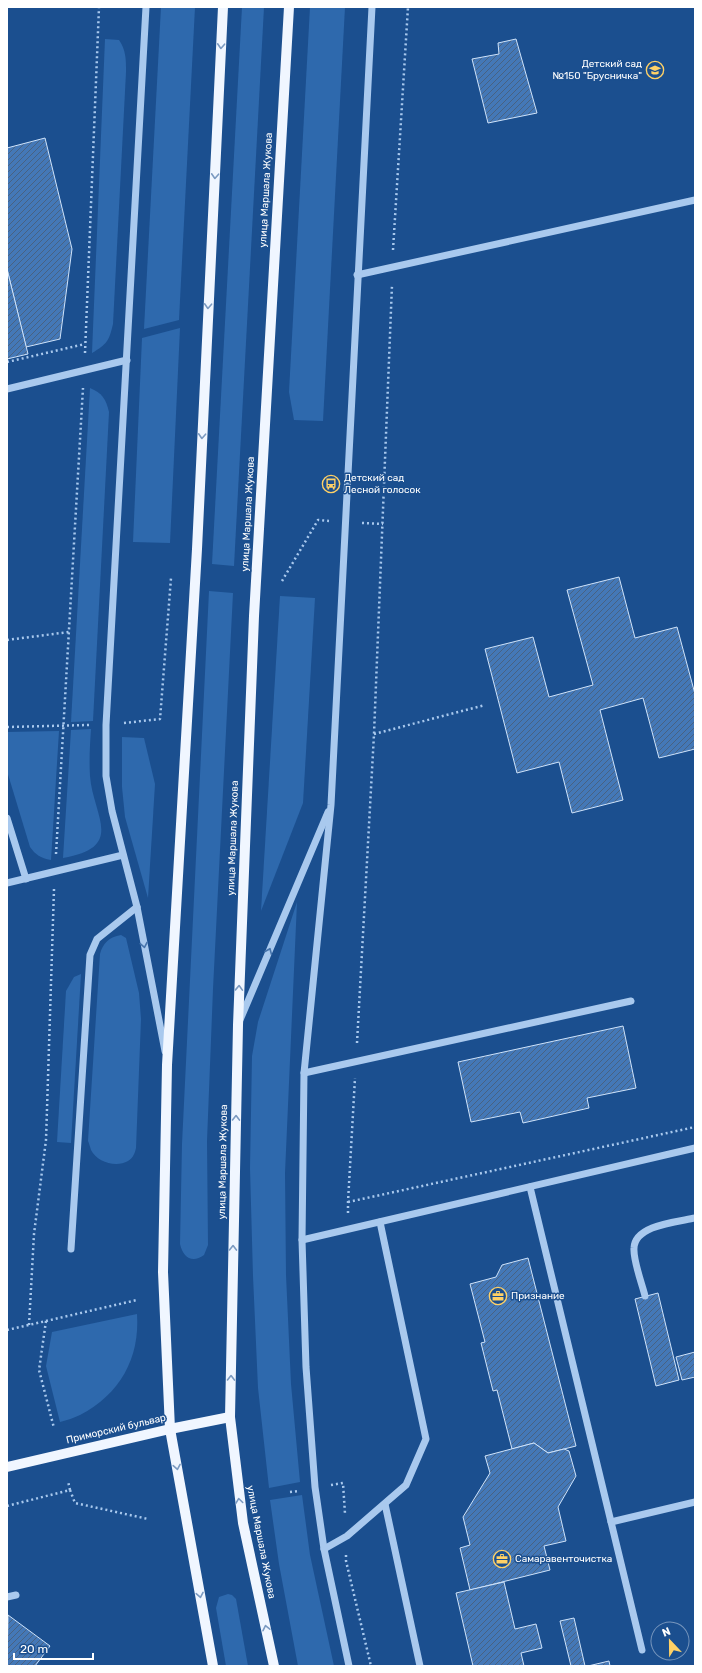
<svg xmlns="http://www.w3.org/2000/svg" width="702" height="1673" font-family="Rubik,sans-serif">
<style>
.grass{fill:#2e69ad}
.building{fill:url(#building-hatch);stroke:#cfe3fa}
.lines{fill:none;stroke-linecap:round;stroke-linejoin:round}
.path{stroke:#a9c9ee;stroke-width:2.5;stroke-dasharray:2 3;stroke-linecap:butt}
.minor{stroke:#a9c9ee;stroke-width:7}
.major{stroke:#f0f6ff;stroke-width:10}
.oneway{stroke:#7b9ac1}
.oneway2{stroke:#4674ac}
.labels{text-anchor:middle;dominant-baseline:central;stroke-width:3;stroke-linejoin:round;paint-order:stroke}
.poi-label{font-size:10px;fill:#fff;stroke:#1b4f8f;text-anchor:start}
.street-label{font-size:10px;fill:#fff;stroke:#1b4f8f}
</style>
<defs>
<pattern id="building-hatch" width="6" height="6" patternUnits="userSpaceOnUse"><rect width="6" height="6" fill="#4478b7"/><path d="M-1 1l2-2M0 6l6-6M5 7l2-2" fill="none" stroke="#486282"/></pattern>
</defs>
<rect width="100%" height="100%" fill="#1b4f8f"/>
<g class="grass">
<path d="M161,7H195L179,320L144,329Z"/>
<path d="M242,7H264L234,566L212,564Z"/>
<path d="M310,7H345L323,421L294,420L289,392Z"/>
<path d="M105,39L119,40C126,50 126,60 126,72L113,324C109,341 107,344 92,353Z"/>
<path d="M180,328L170,543L133,542L142,338Z"/>
<path d="M90,388C102,393 106,399 109,412L93,721L71,722Z"/>
<path d="M209,591L233,593L213,989L207,1141L208,1245L204,1255C192,1264 183,1257 180,1244L182,1144Z"/>
<path d="M280,596L315,598L303,803L261,911Z"/>
<path d="M91,729C90,744 89,760 90,776C93,816 126,847 63,858L71,730Z"/>
<path d="M59,731L51,860C40,858 36,855 30,847L7,771V732Z"/>
<path d="M122,737L144,738L155,784L148,898L125,817L122,787Z"/>
<path d="M297,902L285,1173L286,1275L291,1384L300,1482L269,1488L258,1388L253,1276L250,1168L252,1056L258,1022Z"/>
<path d="M121,935L126,938L139,993L141,1019L136,1148C135,1153 133,1158 128,1161C116,1168 97,1162 91,1150C90,1147 89,1143 88,1141L100,954C103,943 109,937 121,935Z"/>
<path d="M81,974L71,1143L57,1142L66,991L74,977Z"/>
<path d="M137,1314C140,1358 120,1394 80,1415C74,1418 67,1420 60,1422L46,1366L52,1332Z"/>
<path d="M302,1495L310,1555L334,1666H298L279,1564L270,1500Z"/>
<path d="M228,1594L232,1595L236,1599L248,1666H226L216,1608L219,1597Z"/>
</g>
<g class="building">
<path d="M516,39L537,113L488,123L472,59L499,54L498,43Z"/>
<path d="M45,138L72,249L60,339L26,347L7,269V148Z"/>
<path d="M7,269L28,354L7,359Z"/>
<path d="M619,577L635,638L677,627L695,694V749L659,758L643,698L600,710L623,800L572,813L559,762L517,773L485,649L533,637L549,697L593,685L567,590Z"/>
<path d="M623,1026L636,1088L587,1098L589,1108L523,1123L520,1112L471,1122L458,1062Z"/>
<path d="M528,1258L576,1446L548,1453L534,1443L512,1449L497,1390L493,1391L481,1343L485,1342L470,1284L496,1277L502,1265Z"/>
<path d="M658,1293L679,1380L656,1386L635,1299Z"/>
<path d="M695,1352V1377L682,1380L676,1357Z"/>
<path d="M534,1443L548,1453L564,1449L569,1451L576,1476L558,1507L566,1541L544,1546L550,1570L470,1590L460,1548L470,1545L463,1517L490,1473L485,1456Z"/>
<path d="M504,1582L515,1629L536,1624L542,1648L521,1653L524,1666H473L456,1593Z"/>
<path d="M8,1615L50,1646L35,1666H7Z"/>
<path d="M574,1618L585,1666H571L560,1621Z"/>
<path d="M609,1661L610,1666H588Z"/>
</g>
<g class="lines">
<g class="path">
<path d="M393,250L408,7"/>
<path d="M85,353L99,7"/>
<path d="M7,362L85,344"/>
<path d="M362,523L383,524"/>
<path d="M282,581L318,520L329,521"/>
<path d="M7,640L69,632"/>
<path d="M124,723L160,719L171,578"/>
<path d="M7,727L89,725"/>
<path d="M374,734L485,705"/>
<path d="M56,854L83,388"/>
<path d="M357,1043L374,734L392,285"/>
<path d="M348,1202L695,1127"/>
<path d="M348,1213V1202L355,1078"/>
<path d="M46,1321L39,1370L54,1428"/>
<path d="M29,1325L34,1234L46,1140L54,889"/>
<path d="M7,1330L137,1300"/>
<path d="M331,1485L343,1483L345,1514"/>
<path d="M70,1490L75,1503L148,1519"/>
<path d="M290,1492L299,1491"/>
<path d="M7,1506L70,1490L68,1481"/>
<path d="M346,1555V1561L371,1666"/>
</g>
<g class="minor">
<path d="M146,7L106,725V776L112,811L137,907L165,1051"/>
<path d="M357,275L695,200"/>
<path d="M7,389L127,360"/>
<path d="M7,818L26,879"/>
<path d="M7,883L123,855"/>
<path d="M240,1020L328,812"/>
<path d="M304,1073L631,1001"/>
<path d="M530,1187L642,1650"/>
<path d="M302,1240L695,1148"/>
<path d="M71,1249L90,955L97,939L137,907"/>
<path d="M645,1296C642,1284 633,1260 634,1248C635,1225 677,1222 695,1218"/>
<path d="M385,1504L420,1666"/>
<path d="M611,1522L695,1502"/>
<path d="M324,1549L347,1536L406,1485L426,1439L380,1222"/>
<path d="M7,1597L16,1595"/>
<path d="M349,1666L324,1549L315,1487L306,1367L302,1240L304,1073L331,805L372,7"/>
</g>
<g class="major">
<path d="M7,1467L170,1429L230,1417"/>
<path d="M213,1666L170,1429L163,1272L167,1065L197,549L223,7"/>
<path d="M274,1666L243,1523L230,1417L238,1025L254,616L289,7"/>
</g>
</g>
<defs><path id="oneway-chevron" d="M-2-3.5L2.5 0L-2 3.5" fill="none" stroke-width="1.6" stroke-linecap="round" stroke-linejoin="round"/></defs>
<g class="oneway">
<use href="#oneway-chevron" transform="translate(221 46) rotate(93)"/>
<use href="#oneway-chevron" transform="translate(215 176) rotate(93)"/>
<use href="#oneway-chevron" transform="translate(208 306) rotate(93)"/>
<use href="#oneway-chevron" transform="translate(202 436) rotate(93)"/>
<use href="#oneway-chevron" transform="translate(239 988) rotate(-88)"/>
<use href="#oneway-chevron" transform="translate(236 1118) rotate(-89)"/>
<use href="#oneway-chevron" transform="translate(233 1248) rotate(-89)"/>
<use href="#oneway-chevron" transform="translate(231 1378) rotate(-89)"/>
<use href="#oneway-chevron" transform="translate(177 1467) rotate(80)"/>
<use href="#oneway-chevron" transform="translate(239 1501) rotate(-98)"/>
<use href="#oneway-chevron" transform="translate(200 1595) rotate(79)"/>
<use href="#oneway-chevron" transform="translate(266 1628) rotate(-102)"/>
</g>
<g class="oneway2">
<use href="#oneway-chevron" transform="translate(144 945) rotate(79)"/>
<use href="#oneway-chevron" transform="translate(269 951) rotate(-67)"/>
</g>
<defs>
<symbol id="school-ring" viewBox="-11 -11 22 22"><circle r="9.5" fill="#1b4f8f" stroke="#ffd166" stroke-width="1.5"/><path d="M0-5L7-2L0 1L-7-2ZM-4 1L0 2.5L4 1V4Q0 6-4 4Z" fill="#ffd166"/></symbol>
<symbol id="bus-ring" viewBox="-11 -11 22 22"><circle r="9.5" fill="#1b4f8f" stroke="#ffd166" stroke-width="1.5"/><path d="M-5-6H5V4H4V6H2V4H-2V6H-4V4H-5ZM-3.5-4V0h7V-4ZM-3.5 1.2v1.5H-2V1.2ZM2 1.2v1.5H3.5V1.2Z" fill="#ffd166"/></symbol>
<symbol id="office-ring" viewBox="-11 -11 22 22"><circle r="9.5" fill="#1b4f8f" stroke="#ffd166" stroke-width="1.5"/><path d="M-6-3h4V-5.5h4V-3h4V5H-6ZM-1-4.5V-3h2v-1.5ZM-6 0V1H6V0Z" fill="#ffd166"/></symbol>
</defs>
<g fill-rule="evenodd">
<use href="#school-ring" x="645" y="60" width="20" height="20"/>
<use href="#bus-ring" x="321" y="474" width="20" height="20"/>
<use href="#office-ring" x="488" y="1286" width="20" height="20"/>
<use href="#office-ring" x="492" y="1549" width="20" height="20"/>
</g>
<g class="labels">
<g class="poi-label">
<text x="642" y="64" text-anchor="end">Детский сад<tspan x="642" dy="12">№150 "Брусничка"</tspan></text>
<text x="344" y="478">Детский сад<tspan x="344" dy="12">Лесной голосок</tspan></text>
<text x="511" y="1296">Признание</text>
<text x="515" y="1559">Самаравенточистка</text>
</g>
<g class="street-label">
<text transform="translate(266 190) rotate(-87)">улица Маршала Жукова</text>
<text transform="translate(248 514) rotate(-87)">улица Маршала Жукова</text>
<text transform="translate(233 838) rotate(-88)">улица Маршала Жукова</text>
<text transform="translate(223 1162) rotate(-89)">улица Маршала Жукова</text>
<text transform="translate(116 1429) rotate(-13)">Приморский бульвар</text>
<text transform="translate(261 1542) rotate(79)">улица Маршала Жукова</text>
</g>
</g>
<rect width="702" height="1673" fill="none" stroke="#ffffff" stroke-width="16"/>
<g transform="translate(670 1641) rotate(338)"><circle r="19" fill="#1b4f8f" stroke="#7695bc"/>
<path d="M0-3L7 15L0 10L-7 15Z" fill="#ffd166"/>
<text y="-6" font-size="11" font-weight="bold" text-anchor="middle" fill="#ffffff">N</text>
</g>
<path d="M14 1653v6h79v-6" fill="none" stroke="#ffffff" stroke-width="2"/>
<text x="20" y="1653" font-size="12" fill="#ffffff" stroke="#1b4f8f" stroke-width="3" paint-order="stroke">20 m</text>
</svg>
